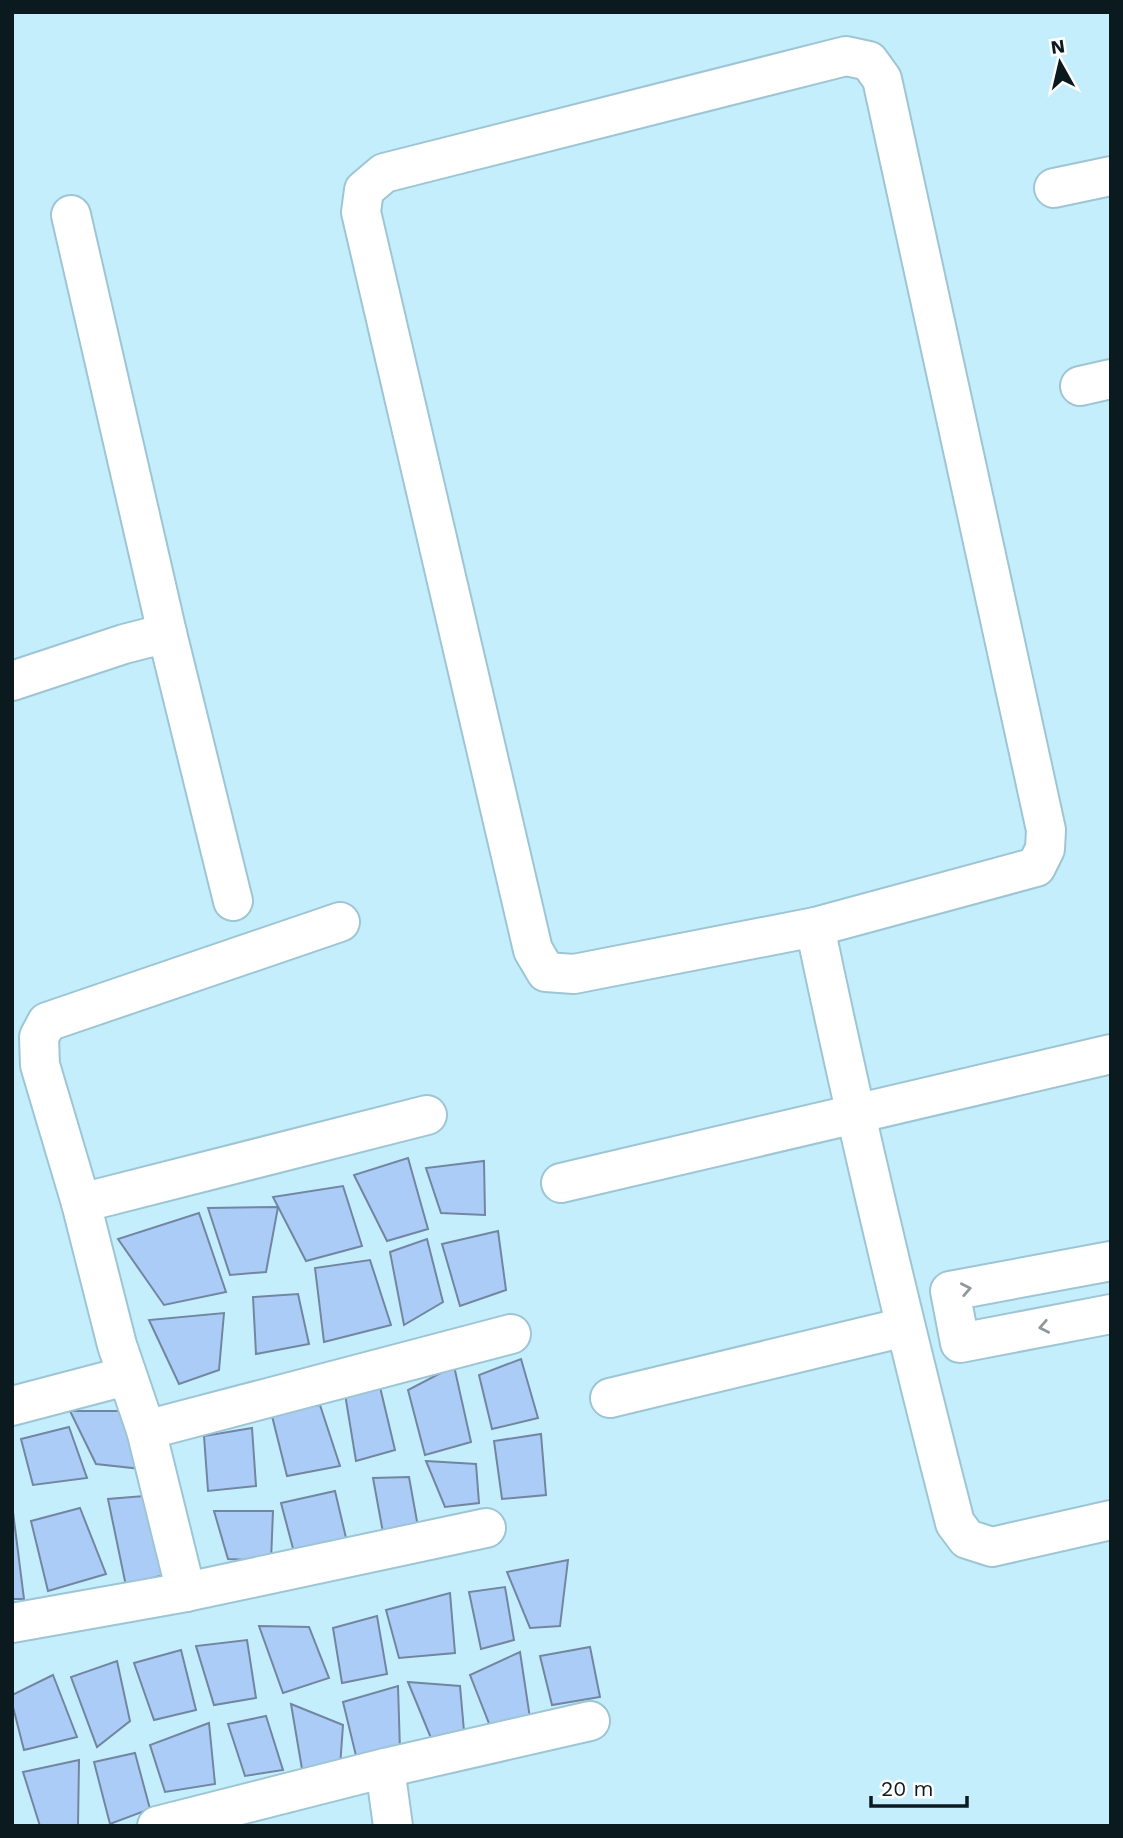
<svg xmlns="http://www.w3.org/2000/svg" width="1123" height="1838" font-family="'Work Sans',sans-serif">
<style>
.building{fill:#acccf8;stroke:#7286a1;stroke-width:2}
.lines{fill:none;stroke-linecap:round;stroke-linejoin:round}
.minor-casing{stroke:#9dc5d4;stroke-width:42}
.minor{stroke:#fff;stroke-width:38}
.oneway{stroke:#91989a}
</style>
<rect width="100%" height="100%" fill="#c5eefd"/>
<g class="building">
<path d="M408,1158L428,1229L387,1241L354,1175Z"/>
<path d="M484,1161L485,1215L441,1213L426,1168Z"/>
<path d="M343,1186L362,1246L306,1261L273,1197Z"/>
<path d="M278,1207L266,1272L230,1275L208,1208Z"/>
<path d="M199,1213L226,1292L164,1305L118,1239Z"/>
<path d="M498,1231L506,1290L460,1306L442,1244Z"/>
<path d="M427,1239L443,1302L404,1325L390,1252Z"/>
<path d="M370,1260L391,1325L324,1342L315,1268Z"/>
<path d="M298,1294L309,1344L256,1354L253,1297Z"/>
<path d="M224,1313L219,1370L179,1384L149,1320Z"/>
<path d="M521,1359L538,1418L492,1429L479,1375Z"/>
<path d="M454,1366L471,1442L425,1455L408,1390Z"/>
<path d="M380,1387L395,1450L356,1461L345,1394Z"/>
<path d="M320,1405L340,1466L287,1476L271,1412Z"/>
<path d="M70,1411H132L142,1469L96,1464Z"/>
<path d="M69,1427L87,1478L33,1485L21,1439Z"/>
<path d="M252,1428L256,1486L208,1491L204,1436Z"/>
<path d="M541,1434L546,1495L502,1499L494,1441Z"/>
<path d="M426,1461L476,1464L479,1503L445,1507Z"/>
<path d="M409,1477L418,1527L386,1549L373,1478Z"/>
<path d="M335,1491L347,1542L295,1556L281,1503Z"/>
<path d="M144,1496L163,1575L126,1586L108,1499Z"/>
<path d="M80,1508L106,1574L48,1591L31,1521Z"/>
<path d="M214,1511H273L271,1561L228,1559Z"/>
<path d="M13,1512L24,1599H12Z"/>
<path d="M568,1560L560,1626L530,1628L507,1572Z"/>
<path d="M505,1587L514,1640L481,1649L469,1592Z"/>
<path d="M450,1593L455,1653L399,1658L386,1610Z"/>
<path d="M377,1616L387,1674L342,1683L333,1628Z"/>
<path d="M259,1626L309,1627L329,1678L283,1693Z"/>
<path d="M247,1640L256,1698L214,1705L196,1646Z"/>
<path d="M590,1647L600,1697L552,1705L540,1656Z"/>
<path d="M181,1650L196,1710L154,1720L134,1663Z"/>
<path d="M520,1652L530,1718L492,1731L470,1675Z"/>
<path d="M117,1661L130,1721L97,1747L71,1677Z"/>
<path d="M53,1675L77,1737L24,1750L12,1703V1695Z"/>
<path d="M408,1682L460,1686L464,1731L433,1743Z"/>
<path d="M398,1686L400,1750L358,1764L343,1702Z"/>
<path d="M291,1704L343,1725L340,1767L302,1769Z"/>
<path d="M266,1716L283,1770L245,1776L228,1724Z"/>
<path d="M209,1723L215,1784L165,1792L150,1745Z"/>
<path d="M135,1753L150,1809L110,1824L94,1762Z"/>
<path d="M79,1760L78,1826H40L23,1772Z"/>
</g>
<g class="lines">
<defs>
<g id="minor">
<path d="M846,56L869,61L882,79L1046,830L1045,849L1036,867L815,927L574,974L546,972L533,950L361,212L364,190L384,173Z"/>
<path d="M1054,188L1111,176"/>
<path d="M71,215L167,633L233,901"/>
<path d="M1080,386L1111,379"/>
<path d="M12,681L124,644L167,633"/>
<path d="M815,927C857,1127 904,1325 955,1523L967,1539L992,1547L1111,1520"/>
<path d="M561,1183L1111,1054"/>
<path d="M81,1203L427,1115"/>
<path d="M1111,1261L950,1291L960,1343L1111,1314"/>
<path d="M610,1398L905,1327"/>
<path d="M12,1406L126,1376"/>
<path d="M146,1430L511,1334"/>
<path d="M186,1592L146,1430L117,1345L81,1203L40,1065L39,1037L47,1022L340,922"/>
<path d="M12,1623L186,1592L486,1528"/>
<path d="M385,1768L393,1826"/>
<path d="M157,1826L385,1768L590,1721"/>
</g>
</defs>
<use href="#minor" class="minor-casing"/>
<use href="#minor" class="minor"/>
</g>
<defs><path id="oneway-chevron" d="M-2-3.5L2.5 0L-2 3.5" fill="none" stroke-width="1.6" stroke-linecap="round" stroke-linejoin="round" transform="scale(1.75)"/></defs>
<g class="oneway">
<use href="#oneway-chevron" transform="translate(966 1289) rotate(-11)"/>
<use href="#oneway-chevron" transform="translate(1044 1327) rotate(169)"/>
</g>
<rect width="1123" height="1838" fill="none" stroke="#0b1a1f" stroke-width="28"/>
<g transform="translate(1060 63) rotate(352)" stroke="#ffffff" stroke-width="5" paint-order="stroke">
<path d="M0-5L12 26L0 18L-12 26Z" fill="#0b1a1f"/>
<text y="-10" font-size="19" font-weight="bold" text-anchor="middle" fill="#0b1a1f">N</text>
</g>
<path d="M871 1796v10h96v-10" fill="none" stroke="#0b1a1f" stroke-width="3.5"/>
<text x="881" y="1796" font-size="21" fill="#0b1a1f" stroke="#ffffff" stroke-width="5" paint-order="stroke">20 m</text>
</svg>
